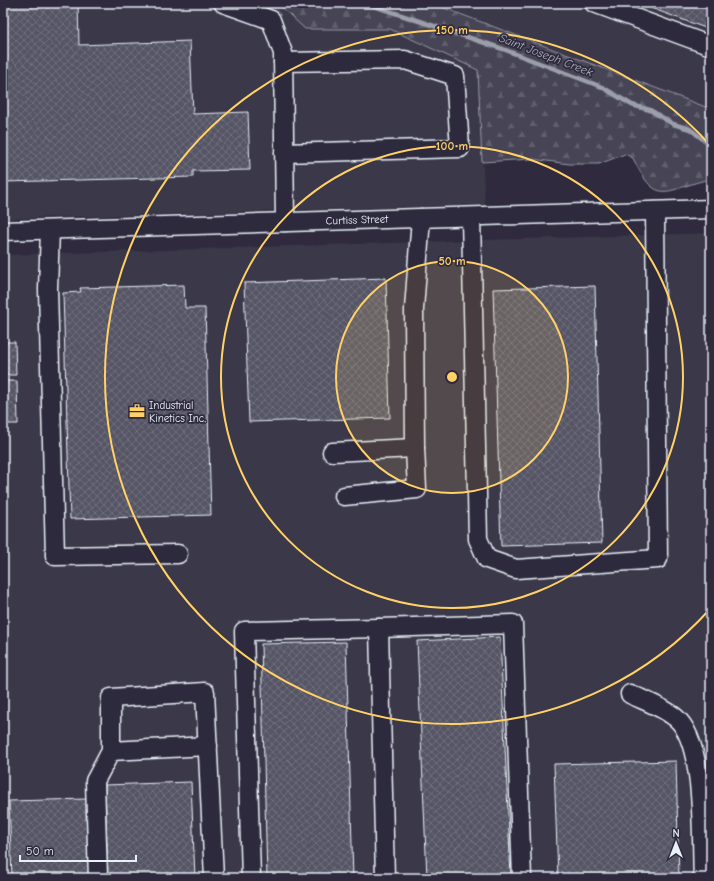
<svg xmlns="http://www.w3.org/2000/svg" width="714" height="881" font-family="'Comic Neue',sans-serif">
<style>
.built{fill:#3b3749}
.forest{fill:url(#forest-firs);stroke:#979aa6}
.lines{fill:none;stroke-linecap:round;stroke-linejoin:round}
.stream{stroke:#9c9fab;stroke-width:4.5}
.building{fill:url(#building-cross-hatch);stroke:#e8f1f8}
.minor-casing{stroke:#e8f1f8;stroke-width:21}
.minor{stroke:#2f2a3d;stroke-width:18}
.ring{fill:none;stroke:#ffd166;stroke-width:2}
.labels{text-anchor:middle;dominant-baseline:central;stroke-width:3.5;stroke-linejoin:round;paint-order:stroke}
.street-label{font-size:11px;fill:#e8f1f8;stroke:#2f2a3d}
.poi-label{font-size:11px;fill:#e8f1f8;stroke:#2f2a3d;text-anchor:start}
.water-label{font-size:12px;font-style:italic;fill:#afb4be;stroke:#2f2a3d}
.centre{fill:#ffd166;stroke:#2f2a3d;stroke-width:2}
.ring-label{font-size:12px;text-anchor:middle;font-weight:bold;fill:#ffd166;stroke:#2f2a3d;stroke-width:3.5;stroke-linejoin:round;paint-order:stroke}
</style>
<defs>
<pattern id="forest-firs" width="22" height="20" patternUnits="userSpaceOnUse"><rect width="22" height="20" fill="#464455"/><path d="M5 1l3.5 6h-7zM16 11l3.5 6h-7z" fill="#615f6e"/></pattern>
<pattern id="building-cross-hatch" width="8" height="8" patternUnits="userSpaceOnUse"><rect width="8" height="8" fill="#575565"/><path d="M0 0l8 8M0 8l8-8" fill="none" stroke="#6f6e7c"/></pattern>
</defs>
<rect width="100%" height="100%" fill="#2f2a3d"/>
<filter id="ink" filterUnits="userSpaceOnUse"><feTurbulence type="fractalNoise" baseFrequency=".025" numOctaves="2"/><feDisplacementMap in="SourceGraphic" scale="8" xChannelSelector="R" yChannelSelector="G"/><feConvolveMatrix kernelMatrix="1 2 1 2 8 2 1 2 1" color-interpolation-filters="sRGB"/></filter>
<g filter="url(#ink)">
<g class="built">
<path d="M3,3H277L306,29H390L478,70L485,205L3,219Z"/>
<path d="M431,3H711V109Z"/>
<path d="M711,233V878H3V255Z"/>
</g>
<path class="forest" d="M277,3H431L711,109V179C668,187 658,211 633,158L625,154L599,164H569L532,159L482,162L478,70L390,29H305Z"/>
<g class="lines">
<path class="stream" d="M365,3L503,49L602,87L632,105L650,110L673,124L690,129L704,140L711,141"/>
</g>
<g class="building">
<path d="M3,3H78L79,45L190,41L193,114L248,112L250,170L193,171V177L3,182Z"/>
<path d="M637,3H711V30Z"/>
<path d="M386,278L390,418L249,422L244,283Z"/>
<path d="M184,285L185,308H205L211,515L70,519L63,293L81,292L80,288Z"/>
<path d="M595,286L602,543L501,546L493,289Z"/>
<path d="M3,342H15L16,375H3Z"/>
<path d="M3,381H17L18,424H3Z"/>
<path d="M500,637L511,878H427L417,641Z"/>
<path d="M346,642L353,878H267L261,644Z"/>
<path d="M676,761L679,878H558L554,764Z"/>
<path d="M191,782L195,878H108L105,785Z"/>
<path d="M87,799L90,878H12L9,801Z"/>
</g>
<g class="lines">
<defs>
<g id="minor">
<path d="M223,3L271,20L283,53L285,222"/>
<path d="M594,3L711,46"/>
<path d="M283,62L405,60L455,76L460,148L284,153"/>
<path d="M471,217L478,539L487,559L516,569L658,559L655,211"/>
<path d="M50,230L48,289L55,556L178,554"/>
<path d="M3,231L711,209"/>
<path d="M332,452L415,448L414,309L421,218"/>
<path d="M344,496L417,489L415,448"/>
<path d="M379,628L513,624L522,878"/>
<path d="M630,694C645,701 663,707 676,718C706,743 701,839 703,878"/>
<path d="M111,751L208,746"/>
<path d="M98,878L95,781L111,751V698L205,692L214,878"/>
<path d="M251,878L244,631L379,628L385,878"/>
</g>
</defs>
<use href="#minor" class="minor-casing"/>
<use href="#minor" class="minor"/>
</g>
</g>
<circle cx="452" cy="377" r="116" fill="#ffd166" fill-opacity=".12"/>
<g class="ring">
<circle cx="452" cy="377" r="116"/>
<circle cx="452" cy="377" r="231"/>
<path d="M710 609A347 347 0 1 1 710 145"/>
</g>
<defs>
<symbol id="office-bare" viewBox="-9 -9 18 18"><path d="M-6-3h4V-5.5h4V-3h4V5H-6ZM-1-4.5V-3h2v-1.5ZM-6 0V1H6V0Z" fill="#ffd166" stroke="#2f2a3d" stroke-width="2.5" paint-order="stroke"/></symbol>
</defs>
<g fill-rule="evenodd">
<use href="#office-bare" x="126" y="400" width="22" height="22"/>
</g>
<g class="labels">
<g class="street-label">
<text transform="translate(357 220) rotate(-2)">Curtiss Street</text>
</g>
<g class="poi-label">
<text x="149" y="405">Industrial<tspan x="149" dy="13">Kinetics Inc.</tspan></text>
</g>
<g class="water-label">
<text transform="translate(546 55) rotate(21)">Saint Joseph Creek</text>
</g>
</g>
<circle cx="452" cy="377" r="6" class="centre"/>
<g class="ring-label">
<text x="452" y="34">150 m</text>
<text x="452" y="150">100 m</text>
<text x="452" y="265">50 m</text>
</g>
<rect width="714" height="881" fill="none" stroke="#2f2a3d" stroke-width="16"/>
<rect x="8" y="8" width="698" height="865" fill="none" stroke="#e8f1f8" stroke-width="1.5" filter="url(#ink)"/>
<g transform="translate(676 843)" stroke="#2f2a3d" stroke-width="3" paint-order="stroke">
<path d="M0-3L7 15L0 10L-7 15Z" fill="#e8f1f8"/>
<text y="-6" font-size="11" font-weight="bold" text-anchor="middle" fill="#e8f1f8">N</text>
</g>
<path d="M20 855v6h116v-6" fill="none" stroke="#e8f1f8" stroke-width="2"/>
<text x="26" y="855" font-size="12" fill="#e8f1f8" stroke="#2f2a3d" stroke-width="3" paint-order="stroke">50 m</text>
</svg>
